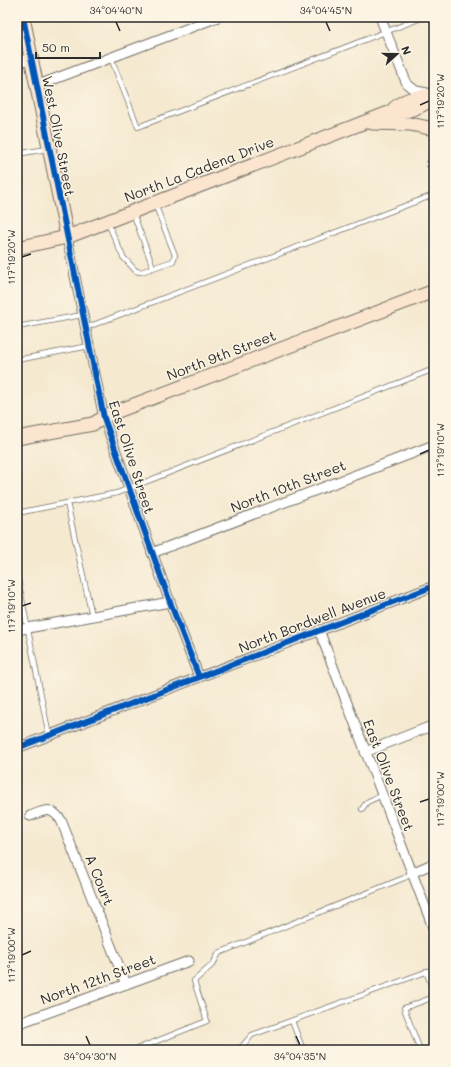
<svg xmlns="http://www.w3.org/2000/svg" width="451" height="1067" font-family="Mali,sans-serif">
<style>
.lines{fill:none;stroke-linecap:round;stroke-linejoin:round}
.lane-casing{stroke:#726e65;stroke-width:6}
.street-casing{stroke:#726e65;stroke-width:11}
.secondary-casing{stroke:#726e65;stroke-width:15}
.lane{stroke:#fff;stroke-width:4.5}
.street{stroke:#fff;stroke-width:9}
.secondary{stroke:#fbe5cf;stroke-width:13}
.cycleway-casing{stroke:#fcf5e5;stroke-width:8}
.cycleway{stroke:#0057b8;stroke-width:6}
.ticks{fill:none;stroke:#2b2b2b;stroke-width:1.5}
.labels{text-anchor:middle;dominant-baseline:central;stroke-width:3;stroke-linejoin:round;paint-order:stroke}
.street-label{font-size:14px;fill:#2b2b2b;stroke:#fcf5e5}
.neatline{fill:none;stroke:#2b2b2b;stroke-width:1.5}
.ticks-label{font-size:10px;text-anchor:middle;fill:#2b2b2b}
</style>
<rect width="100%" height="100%" fill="#fcf5e5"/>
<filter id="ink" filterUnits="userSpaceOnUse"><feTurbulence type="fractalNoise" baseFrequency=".025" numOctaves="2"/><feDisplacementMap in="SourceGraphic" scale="8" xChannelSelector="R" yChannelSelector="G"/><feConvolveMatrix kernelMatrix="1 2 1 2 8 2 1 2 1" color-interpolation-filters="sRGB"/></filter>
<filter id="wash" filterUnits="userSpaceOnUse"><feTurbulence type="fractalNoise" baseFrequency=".012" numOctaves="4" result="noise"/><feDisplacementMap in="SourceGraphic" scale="16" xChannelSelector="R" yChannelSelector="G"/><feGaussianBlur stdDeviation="0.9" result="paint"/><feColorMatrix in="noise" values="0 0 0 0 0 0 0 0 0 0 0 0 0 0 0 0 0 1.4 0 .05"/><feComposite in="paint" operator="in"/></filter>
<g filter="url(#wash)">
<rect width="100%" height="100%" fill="#f5e9d0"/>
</g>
<g filter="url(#ink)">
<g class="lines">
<defs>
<g id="lane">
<path d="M111,58L138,127L424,17"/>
<path d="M17,154L47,149"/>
<path d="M428,164L434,167"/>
<path d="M133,213L153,267"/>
<path d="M108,223L123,257L136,271L141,272L173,261L175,255L155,204"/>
<path d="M17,327L82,315"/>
<path d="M85,328L428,197"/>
<path d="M17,360L89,346"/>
<path d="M67,503L92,616"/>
<path d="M17,513L117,493L434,369"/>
<path d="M17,574L49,736"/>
<path d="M362,809L367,802L382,795"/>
<path d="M426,971L434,992"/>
<path d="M292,1021L303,1050"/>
<path d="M134,1050L207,1021L194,981L213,964L219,953L404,878L412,873"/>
<path d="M239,1050L252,1035L434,969"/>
<path d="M420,1050L404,1008L434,997"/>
</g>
<g id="street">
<path d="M380,17L407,84L416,91L427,93"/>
<path d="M17,62L31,59"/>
<path d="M36,86L218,17"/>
<path d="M67,237L104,418L170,602L199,677"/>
<path d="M152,553L434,445"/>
<path d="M17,630L170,602"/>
<path d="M319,630L434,930"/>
<path d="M17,748L434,586"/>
<path d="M365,752L434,725"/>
<path d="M30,816C46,810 50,806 61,820L126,984"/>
<path d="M412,873L434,863"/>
<path d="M17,1024L189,961"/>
</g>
<g id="secondary">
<path d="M23,17L67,237"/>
<path d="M391,112C401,99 418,96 434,95"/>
<path d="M372,123L410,124L434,129"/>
<path d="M17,248L67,237L391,112C407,113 423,107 434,96"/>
<path d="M17,438L93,424L110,414L434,291"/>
</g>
</defs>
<use href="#lane" class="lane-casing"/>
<use href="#street" class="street-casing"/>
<use href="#secondary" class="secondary-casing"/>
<use href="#lane" class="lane"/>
<use href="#street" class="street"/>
<use href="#secondary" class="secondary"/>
<defs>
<g id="cycleway">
<path d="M23,17L104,418L170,602L199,677"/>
<path d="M17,748L434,586"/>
</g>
</defs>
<use href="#cycleway" class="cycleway-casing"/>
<use href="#cycleway" class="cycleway"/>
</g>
</g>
<path class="ticks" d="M116,22L120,31M326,22L330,31M420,105L429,101M22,257L31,254M420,454L429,450M22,606L31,603M420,802L429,799M22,955L31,951M86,1036L90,1045M296,1036L300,1045"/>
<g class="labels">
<g class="street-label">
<text transform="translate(59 136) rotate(79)">West Olive Street</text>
<text transform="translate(199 169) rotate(-21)">North La Cadena Drive</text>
<text transform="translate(221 355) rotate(-21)">North 9th Street</text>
<text transform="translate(132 457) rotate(72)">East Olive Street</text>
<text transform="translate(288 486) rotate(-21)">North 10th Street</text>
<text transform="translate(312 620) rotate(-21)">North Bordwell Avenue</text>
<text transform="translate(389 775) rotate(69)">East Olive Street</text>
<text transform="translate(100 880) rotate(68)">A Court</text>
<text transform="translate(98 979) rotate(-20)">North 12th Street</text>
</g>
</g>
<rect width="451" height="1067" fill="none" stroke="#fcf5e5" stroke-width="44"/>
<g transform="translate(397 54) rotate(69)" stroke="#fcf5e5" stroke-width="3" paint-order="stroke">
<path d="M0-3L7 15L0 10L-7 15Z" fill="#2b2b2b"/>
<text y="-6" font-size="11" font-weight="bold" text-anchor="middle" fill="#2b2b2b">N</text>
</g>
<path d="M36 52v6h64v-6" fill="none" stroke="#2b2b2b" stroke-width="2"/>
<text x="42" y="52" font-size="12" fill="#2b2b2b" stroke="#fcf5e5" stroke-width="3" paint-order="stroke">50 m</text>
<rect x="22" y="22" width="407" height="1023" class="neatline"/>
<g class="ticks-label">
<text x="116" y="14">34°04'40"N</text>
<text x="326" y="14">34°04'45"N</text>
<text transform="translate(440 101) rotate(-90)" y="4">117°19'20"W</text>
<text transform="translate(11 257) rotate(-90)" y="4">117°19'20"W</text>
<text transform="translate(440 450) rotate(-90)" y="4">117°19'10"W</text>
<text transform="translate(11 606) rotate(-90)" y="4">117°19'10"W</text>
<text transform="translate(440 799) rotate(-90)" y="4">117°19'00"W</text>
<text transform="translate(11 955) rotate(-90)" y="4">117°19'00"W</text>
<text x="90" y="1060">34°04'30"N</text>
<text x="300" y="1060">34°04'35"N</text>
</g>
</svg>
